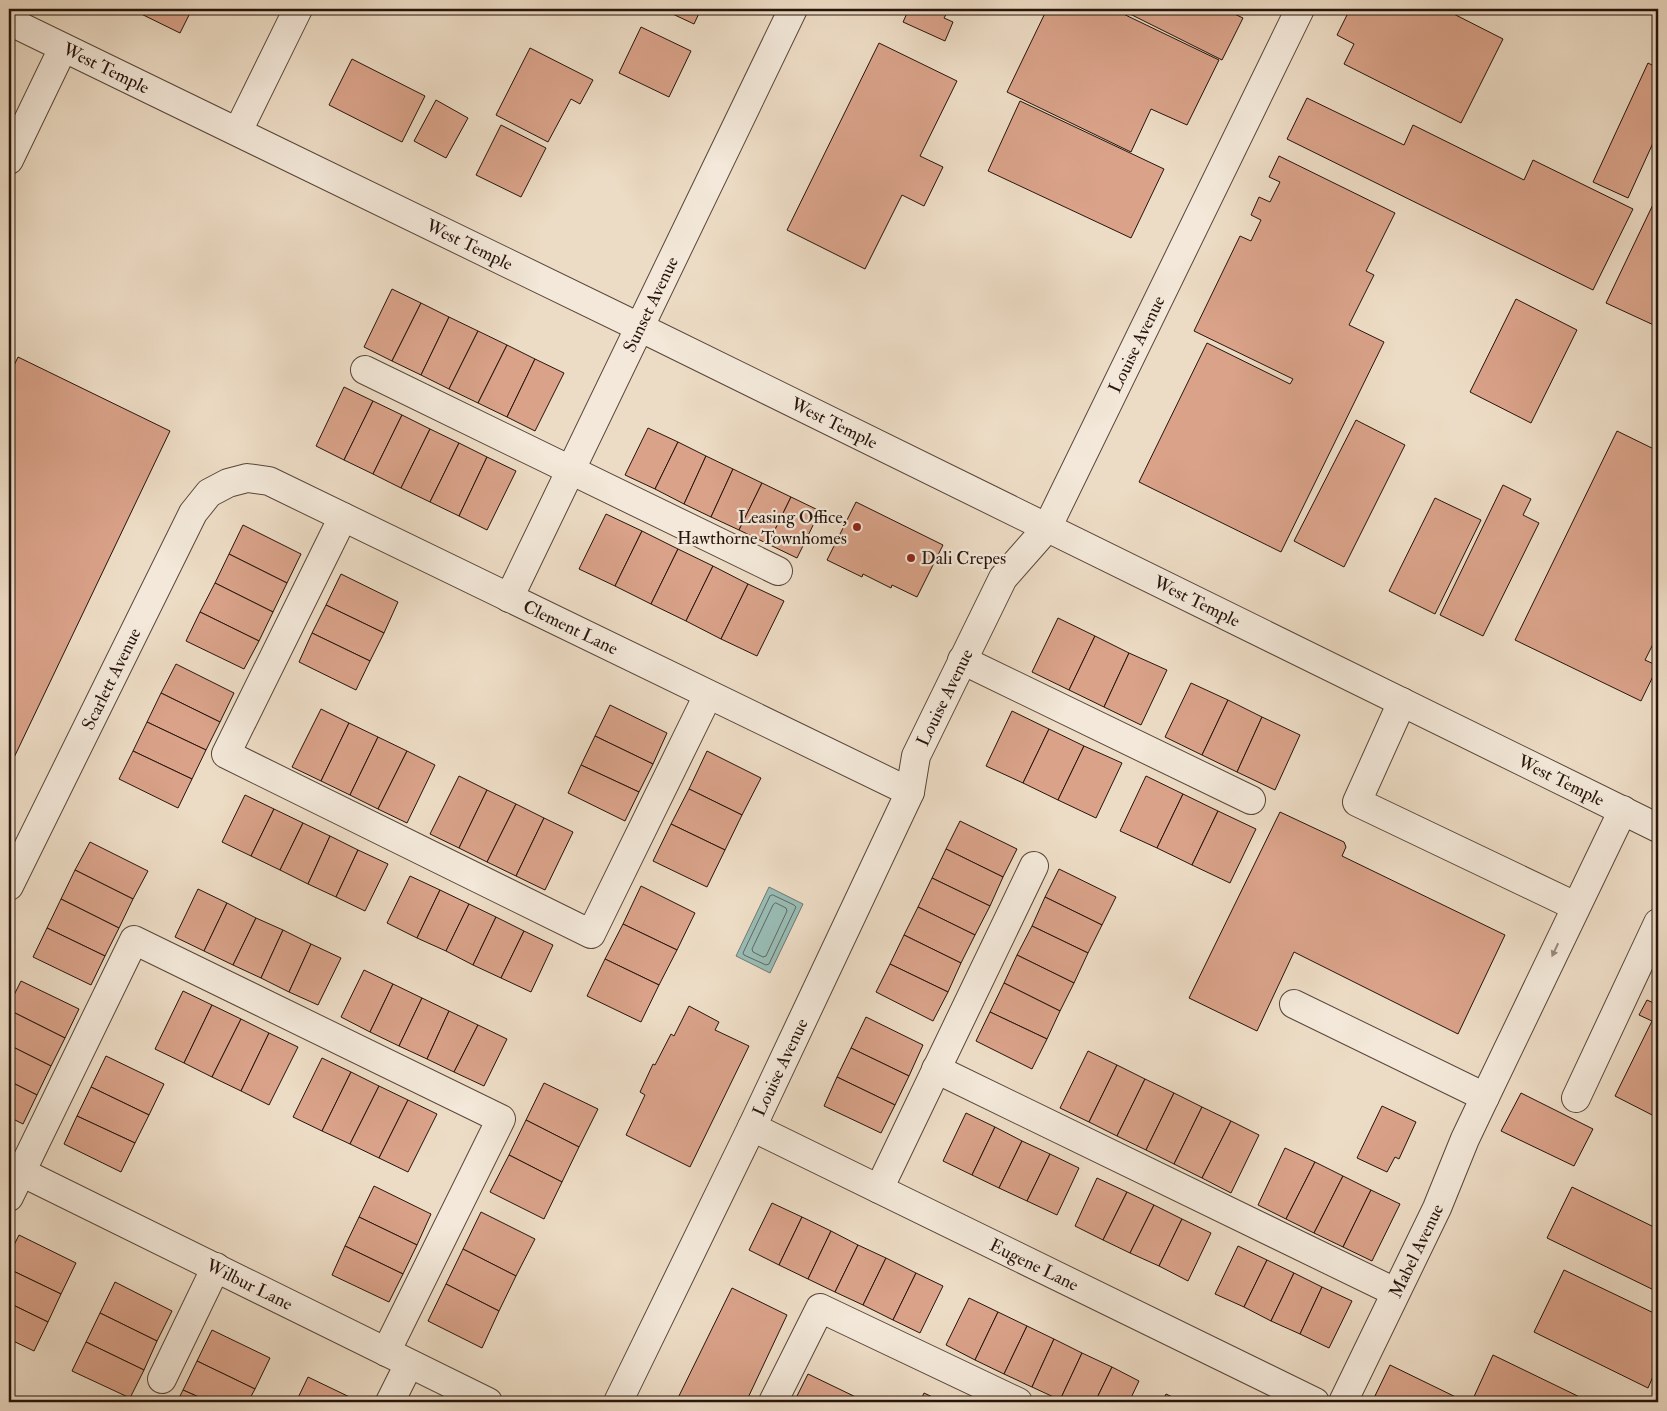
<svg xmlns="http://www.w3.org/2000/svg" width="1667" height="1411" font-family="'IM FELL Double Pica',serif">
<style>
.water{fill:#99bcb5;stroke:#6b7971}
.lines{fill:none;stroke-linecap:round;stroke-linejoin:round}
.shore{stroke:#606860;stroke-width:1}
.building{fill:#d9a289;stroke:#27140c}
.minor-casing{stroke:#58463a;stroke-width:30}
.minor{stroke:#f3e8d9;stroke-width:28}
.oneway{fill:#97897d}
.poi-dot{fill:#8f2418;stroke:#f3e8d9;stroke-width:2}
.labels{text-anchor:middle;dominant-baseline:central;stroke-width:4.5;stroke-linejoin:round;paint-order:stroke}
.street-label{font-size:18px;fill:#27140c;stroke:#f3e8d9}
.poi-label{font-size:18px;fill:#27140c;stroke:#f3e8d9;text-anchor:end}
</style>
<rect width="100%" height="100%" fill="#eddcc5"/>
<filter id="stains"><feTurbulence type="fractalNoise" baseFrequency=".004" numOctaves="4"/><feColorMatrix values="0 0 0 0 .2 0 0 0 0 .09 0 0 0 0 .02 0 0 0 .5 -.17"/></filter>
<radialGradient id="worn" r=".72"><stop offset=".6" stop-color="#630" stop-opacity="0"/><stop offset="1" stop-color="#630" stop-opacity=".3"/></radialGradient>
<path class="water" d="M769,887L803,904L770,973L736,956Z"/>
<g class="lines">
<g class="shore">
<path d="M773,895L794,905L796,907L769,964L766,965L744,955L743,953L770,896Z"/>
<path d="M776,903L786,908L787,911L766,956L763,957L753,952L752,949L773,905Z"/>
</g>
</g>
<g class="building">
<path d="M131,9H192L180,33Z"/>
<path d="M662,9H701L694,24Z"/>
<path d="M909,9H949L944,18L953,22L945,41L903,22Z"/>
<path d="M1047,9H1113L1219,60L1187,125L1151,109L1131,152L1007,92Z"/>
<path d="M1120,9H1224L1243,18L1222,60Z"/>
<path d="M1350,9H1444L1503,39L1461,123L1344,64L1354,44L1337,35Z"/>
<path d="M641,27L691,51L669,97L619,73Z"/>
<path d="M879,43L957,81L920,156L943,167L924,206L902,195L865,269L787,230Z"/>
<path d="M530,48L593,80L580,104L571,99L548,142L496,115Z"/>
<path d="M352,59L425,96L402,142L329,105Z"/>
<path d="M1648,63L1658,68V132L1628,198L1593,182Z"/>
<path d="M1307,98L1404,145L1413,125L1524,180L1533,160L1633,209L1593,290L1287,139Z"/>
<path d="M436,100L468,118L446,158L414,141Z"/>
<path d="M1020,101L1164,169L1131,238L988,171Z"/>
<path d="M501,125L546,148L521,197L476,175Z"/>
<path d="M1279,156L1395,213L1366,271L1374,275L1349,325L1384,342L1281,552L1139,482L1207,343L1290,384L1293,379L1194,331L1240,236L1251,241L1261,220L1251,215L1259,197L1270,202L1280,182L1269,177Z"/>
<path d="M1658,194V327L1606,303Z"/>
<path d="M392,289L421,303L392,361L364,347Z"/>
<path d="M1516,299L1577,330L1531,423L1470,392Z"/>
<path d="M421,303L449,317L421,375L392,361Z"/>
<path d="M449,317L478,331L449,389L421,375Z"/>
<path d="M478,331L507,345L478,403L449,389Z"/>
<path d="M507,345L535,359L507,417L478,403Z"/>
<path d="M18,357L170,431L9,768V376Z"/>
<path d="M535,359L564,373L535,431L507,417Z"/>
<path d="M344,387L373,401L344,460L316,446Z"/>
<path d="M373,401L402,415L373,474L344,460Z"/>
<path d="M402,415L430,429L401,488L373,474Z"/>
<path d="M1356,420L1405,445L1344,567L1294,541Z"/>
<path d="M648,428L678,442L655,489L625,475Z"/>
<path d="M430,429L459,443L430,502L401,488Z"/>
<path d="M1617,431L1658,451V634L1645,660L1658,666L1641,701L1515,640Z"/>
<path d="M678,442L706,456L684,504L655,489Z"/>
<path d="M459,443L487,457L459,516L430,502Z"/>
<path d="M706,456L733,469L711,517L684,504Z"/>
<path d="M487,457L516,471L487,530L459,516Z"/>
<path d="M733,469L762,483L739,530L711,517Z"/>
<path d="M762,483L791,497L768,544L739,530Z"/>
<path d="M1503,485L1531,499L1523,515L1539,523L1483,636L1440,615Z"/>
<path d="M791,497L820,511L797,558L768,544Z"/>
<path d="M1435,498L1481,520L1435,614L1389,591Z"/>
<path d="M856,502L943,545L917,597L892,585L891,588L863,574L862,577L827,560Z"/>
<path d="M606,514L642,531L615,586L579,569Z"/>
<path d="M243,525L301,554L287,583L229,554Z"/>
<path d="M642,531L678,549L651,604L615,586Z"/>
<path d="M678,549L713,566L686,621L651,604Z"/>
<path d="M229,554L287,583L273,612L215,583Z"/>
<path d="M713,566L748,584L721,639L686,621Z"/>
<path d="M341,574L398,602L384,633L326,605Z"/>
<path d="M215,583L273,612L259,641L200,612Z"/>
<path d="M748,584L784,601L757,656L721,639Z"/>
<path d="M326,605L384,633L370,661L312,633Z"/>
<path d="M200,612L259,641L244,669L186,641Z"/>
<path d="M1058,618L1095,636L1069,690L1032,672Z"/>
<path d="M312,633L370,661L356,690L299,662Z"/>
<path d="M1095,636L1129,653L1104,707L1069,690Z"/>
<path d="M1129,653L1167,670L1141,725L1104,707Z"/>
<path d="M176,664L234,693L220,722L161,693Z"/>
<path d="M1191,683L1228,700L1202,755L1165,737Z"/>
<path d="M161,693L220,722L206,750L147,722Z"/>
<path d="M1228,700L1262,717L1237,772L1202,755Z"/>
<path d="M610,705L667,733L653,764L595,736Z"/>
<path d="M321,709L349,723L321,781L292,767Z"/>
<path d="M1012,711L1049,729L1023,783L986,766Z"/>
<path d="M1262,717L1300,735L1275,790L1237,772Z"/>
<path d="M147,722L206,750L192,779L133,751Z"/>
<path d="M349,723L378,737L350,795L321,781Z"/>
<path d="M1049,729L1084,746L1058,800L1023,783Z"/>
<path d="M595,736L653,764L639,792L581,765Z"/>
<path d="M378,737L407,751L378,809L350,795Z"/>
<path d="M1084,746L1122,763L1096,818L1058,800Z"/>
<path d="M133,751L192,779L178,808L119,779Z"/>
<path d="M407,751L435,765L407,823L378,809Z"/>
<path d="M707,751L761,778L742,815L689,789Z"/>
<path d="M581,765L639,792L625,821L568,793Z"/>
<path d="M459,776L487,790L459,848L430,834Z"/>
<path d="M1146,776L1183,794L1157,848L1120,831Z"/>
<path d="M689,789L742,815L725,850L671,824Z"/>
<path d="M487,790L516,804L487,862L459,848Z"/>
<path d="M1183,794L1218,811L1192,865L1157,848Z"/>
<path d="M245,795L274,809L251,856L222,842Z"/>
<path d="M516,804L544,818L516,876L487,862Z"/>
<path d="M274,809L303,823L280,870L251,856Z"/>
<path d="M1218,811L1256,829L1230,883L1192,865Z"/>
<path d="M1280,812L1344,842L1346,847L1342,856L1505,935L1458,1034L1294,952L1257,1031L1189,998Z"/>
<path d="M544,818L573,832L545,890L516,876Z"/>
<path d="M960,821L1017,849L1003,877L946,849Z"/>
<path d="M303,823L330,836L308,884L280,870Z"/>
<path d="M671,824L725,850L707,887L653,861Z"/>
<path d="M330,836L358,850L336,897L308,884Z"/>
<path d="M90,842L148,871L133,899L75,870Z"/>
<path d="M946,849L1003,877L990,906L932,878Z"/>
<path d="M358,850L388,864L365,911L336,897Z"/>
<path d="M1059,869L1116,897L1102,925L1045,897Z"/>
<path d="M75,870L133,899L119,928L61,899Z"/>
<path d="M410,876L440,890L417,938L387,923Z"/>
<path d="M932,878L990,906L975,935L918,907Z"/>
<path d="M641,886L695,913L677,950L623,924Z"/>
<path d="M198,889L227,903L204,951L175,937Z"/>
<path d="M440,890L469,904L446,951L417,938Z"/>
<path d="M1045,897L1102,925L1088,953L1032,926Z"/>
<path d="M61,899L119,928L105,956L47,928Z"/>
<path d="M227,903L256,918L233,965L204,951Z"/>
<path d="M469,904L496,917L473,965L446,951Z"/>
<path d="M918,907L975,935L961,963L904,935Z"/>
<path d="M496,917L524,931L501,978L473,965Z"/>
<path d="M256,918L283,930L261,978L233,965Z"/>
<path d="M623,924L677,950L659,985L605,959Z"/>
<path d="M1032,926L1088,953L1074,983L1017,955Z"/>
<path d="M47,928L105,956L91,985L33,957Z"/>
<path d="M283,930L311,944L289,992L261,978Z"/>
<path d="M524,931L553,945L531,992L501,978Z"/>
<path d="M904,935L961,963L948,992L890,964Z"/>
<path d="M311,944L341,958L318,1005L289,992Z"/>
<path d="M1017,955L1074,983L1060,1011L1004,983Z"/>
<path d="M605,959L659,985L641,1022L587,996Z"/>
<path d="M890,964L948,992L933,1021L876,992Z"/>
<path d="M364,970L393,984L370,1032L341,1017Z"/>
<path d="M21,981L79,1009L65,1038L9,1010V1005Z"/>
<path d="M1004,983L1060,1011L1047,1039L990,1012Z"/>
<path d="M393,984L422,998L399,1046L370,1032Z"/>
<path d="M183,991L212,1005L184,1063L155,1049Z"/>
<path d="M422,998L449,1011L427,1059L399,1046Z"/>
<path d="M1647,1000L1658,1005V1118L1615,1096L1652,1021L1639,1015Z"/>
<path d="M212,1005L241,1019L212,1077L184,1063Z"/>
<path d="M689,1006L719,1022L715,1030L749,1046L690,1167L626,1135L645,1095L640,1092L653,1064L655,1065L671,1034L674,1036Z"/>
<path d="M9,1010L65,1038L51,1066L9,1045Z"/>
<path d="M449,1011L478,1025L454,1072L427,1059Z"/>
<path d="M990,1012L1047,1039L1032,1069L976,1041Z"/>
<path d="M866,1017L923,1045L909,1076L851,1048Z"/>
<path d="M241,1019L269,1033L241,1091L212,1077Z"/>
<path d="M478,1025L507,1039L484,1086L454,1072Z"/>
<path d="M269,1033L298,1047L269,1105L241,1091Z"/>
<path d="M9,1045L51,1066L37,1095L9,1081Z"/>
<path d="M851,1048L909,1076L895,1105L837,1077Z"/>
<path d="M1088,1051L1117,1065L1089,1122L1060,1108Z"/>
<path d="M106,1056L164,1084L149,1115L91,1087Z"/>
<path d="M322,1058L351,1072L322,1131L293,1117Z"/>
<path d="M1117,1065L1145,1079L1117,1136L1089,1122Z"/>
<path d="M351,1072L379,1086L350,1144L322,1131Z"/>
<path d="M837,1077L895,1105L881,1133L824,1106Z"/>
<path d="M1145,1079L1174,1093L1146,1150L1117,1136Z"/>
<path d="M9,1081L37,1095L23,1124L9,1117Z"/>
<path d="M544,1083L598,1109L579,1147L526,1120Z"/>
<path d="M379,1086L408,1100L379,1158L350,1144Z"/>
<path d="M91,1087L149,1115L135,1143L77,1116Z"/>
<path d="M1174,1093L1202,1107L1174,1164L1146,1150Z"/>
<path d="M1521,1093L1593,1129L1574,1166L1501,1131Z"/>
<path d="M408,1100L437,1114L408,1172L379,1158Z"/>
<path d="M1382,1106L1416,1122L1399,1159L1395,1157L1387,1172L1357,1158Z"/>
<path d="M1202,1107L1231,1121L1202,1178L1174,1164Z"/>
<path d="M966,1113L995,1127L972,1175L943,1161Z"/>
<path d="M77,1116L135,1143L121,1172L64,1144Z"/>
<path d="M526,1120L579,1147L562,1182L509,1155Z"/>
<path d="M1231,1121L1259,1135L1231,1193L1202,1178Z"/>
<path d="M995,1127L1022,1141L999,1188L972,1175Z"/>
<path d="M1022,1141L1050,1154L1027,1201L999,1188Z"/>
<path d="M1285,1148L1315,1162L1286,1219L1258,1205Z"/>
<path d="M1050,1154L1079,1168L1057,1215L1027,1201Z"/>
<path d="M509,1155L562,1182L544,1219L490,1192Z"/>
<path d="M1315,1162L1343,1176L1314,1233L1286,1219Z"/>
<path d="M1343,1176L1371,1190L1343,1247L1314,1233Z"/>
<path d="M1097,1178L1127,1192L1103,1240L1075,1226Z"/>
<path d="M374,1186L431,1214L417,1245L359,1217Z"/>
<path d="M1572,1187L1658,1229V1292L1547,1238Z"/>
<path d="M1371,1190L1400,1204L1372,1261L1343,1247Z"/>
<path d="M1127,1192L1154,1205L1130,1253L1103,1240Z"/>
<path d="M772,1203L802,1217L779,1265L749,1250Z"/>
<path d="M1154,1205L1182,1219L1159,1266L1130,1253Z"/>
<path d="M481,1212L535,1239L516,1276L463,1249Z"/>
<path d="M359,1217L417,1245L403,1274L345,1246Z"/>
<path d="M802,1217L831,1231L808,1279L779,1265Z"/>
<path d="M1182,1219L1211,1233L1188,1281L1159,1266Z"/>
<path d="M831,1231L858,1245L835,1292L808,1279Z"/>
<path d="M19,1235L76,1263L61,1294L9,1269V1255Z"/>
<path d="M858,1245L886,1258L863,1305L835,1292Z"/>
<path d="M345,1246L403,1274L389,1302L332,1275Z"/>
<path d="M1238,1246L1267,1260L1244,1307L1215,1294Z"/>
<path d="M463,1249L516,1276L499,1311L446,1284Z"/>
<path d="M886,1258L916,1273L893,1320L863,1305Z"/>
<path d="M1267,1260L1294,1273L1271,1321L1244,1307Z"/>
<path d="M9,1269L61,1294L48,1322L9,1303Z"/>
<path d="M1564,1270L1658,1315V1365L1648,1388L1534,1332Z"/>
<path d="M916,1273L943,1286L920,1333L893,1320Z"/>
<path d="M1294,1273L1322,1287L1300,1334L1271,1321Z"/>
<path d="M115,1282L172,1311L157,1341L100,1313Z"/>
<path d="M446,1284L499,1311L482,1348L428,1321Z"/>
<path d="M1322,1287L1352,1301L1329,1348L1300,1334Z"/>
<path d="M732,1288L787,1315L746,1402H676Z"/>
<path d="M969,1298L998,1312L975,1360L946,1345Z"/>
<path d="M9,1303L48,1322L34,1351L9,1339Z"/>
<path d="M998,1312L1027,1326L1004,1374L975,1360Z"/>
<path d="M100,1313L157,1341L144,1370L86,1342Z"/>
<path d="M1027,1326L1054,1339L1032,1387L1004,1374Z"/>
<path d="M212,1330L270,1358L255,1389L197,1361Z"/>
<path d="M1054,1339L1082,1353L1060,1400L1032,1387Z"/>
<path d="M86,1342L144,1370L130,1398L72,1371Z"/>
<path d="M1082,1353L1112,1367L1095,1402H1064L1060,1400Z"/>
<path d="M1493,1355L1590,1402H1467L1469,1399L1472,1401Z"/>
<path d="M197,1361L255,1389L248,1402H210L183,1390Z"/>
<path d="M1390,1365L1466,1402H1372Z"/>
<path d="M1112,1367L1139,1381L1129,1402H1095Z"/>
<path d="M808,1374L862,1400L861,1402H794Z"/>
<path d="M308,1377L360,1402H296Z"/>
<path d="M183,1390L210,1402H177Z"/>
<path d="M924,1393L943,1402H920Z"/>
<path d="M1166,1394L1183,1402H1162Z"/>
</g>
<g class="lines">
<defs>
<g id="minor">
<path id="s1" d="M9,21L639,327L1658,828"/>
<path d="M238,131L298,9"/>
<path d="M9,160L63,48"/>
<path d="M365,370L778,571"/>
<path d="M343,517L226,754L591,934L708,695"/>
<path id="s2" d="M509,598L793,9"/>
<path d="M962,660L1251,800"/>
<path d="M1402,702L1357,802L1575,906"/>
<path id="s3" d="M9,886L193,513L209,493L228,483L247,478L269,481L910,792"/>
<path d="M1294,1004L1485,1097"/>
<path d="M936,1069L1395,1292"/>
<path d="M1576,1098L1658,923"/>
<path id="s4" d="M752,1127L1315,1402"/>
<path id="s5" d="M9,1166L488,1402"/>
<path d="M879,1189L1034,866"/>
<path d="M9,1197L134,940L501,1119L386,1352"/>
<path d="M162,1379L216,1267"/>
<path d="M390,1402L409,1364"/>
<path id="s6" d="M618,1402L752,1127L910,792L916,756L1003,578L1047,528L1300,9"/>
<path d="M773,1402L820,1308L1018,1402"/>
<path id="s7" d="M1343,1402L1437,1208L1465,1139L1485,1097L1623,810"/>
</g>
</defs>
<use href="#minor" class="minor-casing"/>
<use href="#minor" class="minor"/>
</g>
<defs><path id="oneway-solid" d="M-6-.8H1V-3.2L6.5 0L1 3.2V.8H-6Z" transform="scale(1.25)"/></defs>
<use class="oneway" href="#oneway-solid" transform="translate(1555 950) rotate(115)"/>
<g class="poi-dot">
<circle cx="857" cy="527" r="5"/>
<circle cx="911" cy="558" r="5"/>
</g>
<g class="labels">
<g class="street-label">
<text stroke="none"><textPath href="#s1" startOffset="108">West Temple</textPath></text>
<text stroke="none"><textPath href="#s1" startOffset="512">West Temple</textPath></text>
<text stroke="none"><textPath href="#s2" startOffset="326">Sunset Avenue</textPath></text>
<text stroke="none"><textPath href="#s6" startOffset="1182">Louise Avenue</textPath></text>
<text stroke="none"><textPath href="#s1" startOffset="918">West Temple</textPath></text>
<text stroke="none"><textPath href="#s1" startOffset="1322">West Temple</textPath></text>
<text stroke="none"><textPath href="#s3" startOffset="840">Clement Lane</textPath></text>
<text stroke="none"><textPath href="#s3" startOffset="231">Scarlett Avenue</textPath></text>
<text stroke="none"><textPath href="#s6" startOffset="778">Louise Avenue</textPath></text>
<text stroke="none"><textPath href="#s1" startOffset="1728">West Temple</textPath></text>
<text stroke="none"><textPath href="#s6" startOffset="372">Louise Avenue</textPath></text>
<text stroke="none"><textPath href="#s7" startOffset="168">Mabel Avenue</textPath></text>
<text stroke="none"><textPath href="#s4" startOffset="314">Eugene Lane</textPath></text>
<text stroke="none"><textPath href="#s5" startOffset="268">Wilbur Lane</textPath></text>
</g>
<g class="poi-label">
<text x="847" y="517">Leasing Office,<tspan x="847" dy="21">Hawthorne Townhomes</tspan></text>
<text x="921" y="558" text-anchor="start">Dali Crepes</text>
</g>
</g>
<rect width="1667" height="1411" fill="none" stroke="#eddcc5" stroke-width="30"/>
<rect x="10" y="10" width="1647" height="1391" fill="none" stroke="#27140c" stroke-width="2.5"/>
<rect x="15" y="15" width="1637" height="1381" fill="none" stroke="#27140c"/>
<rect width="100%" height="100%" filter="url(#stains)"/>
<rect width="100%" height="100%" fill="url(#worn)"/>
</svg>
